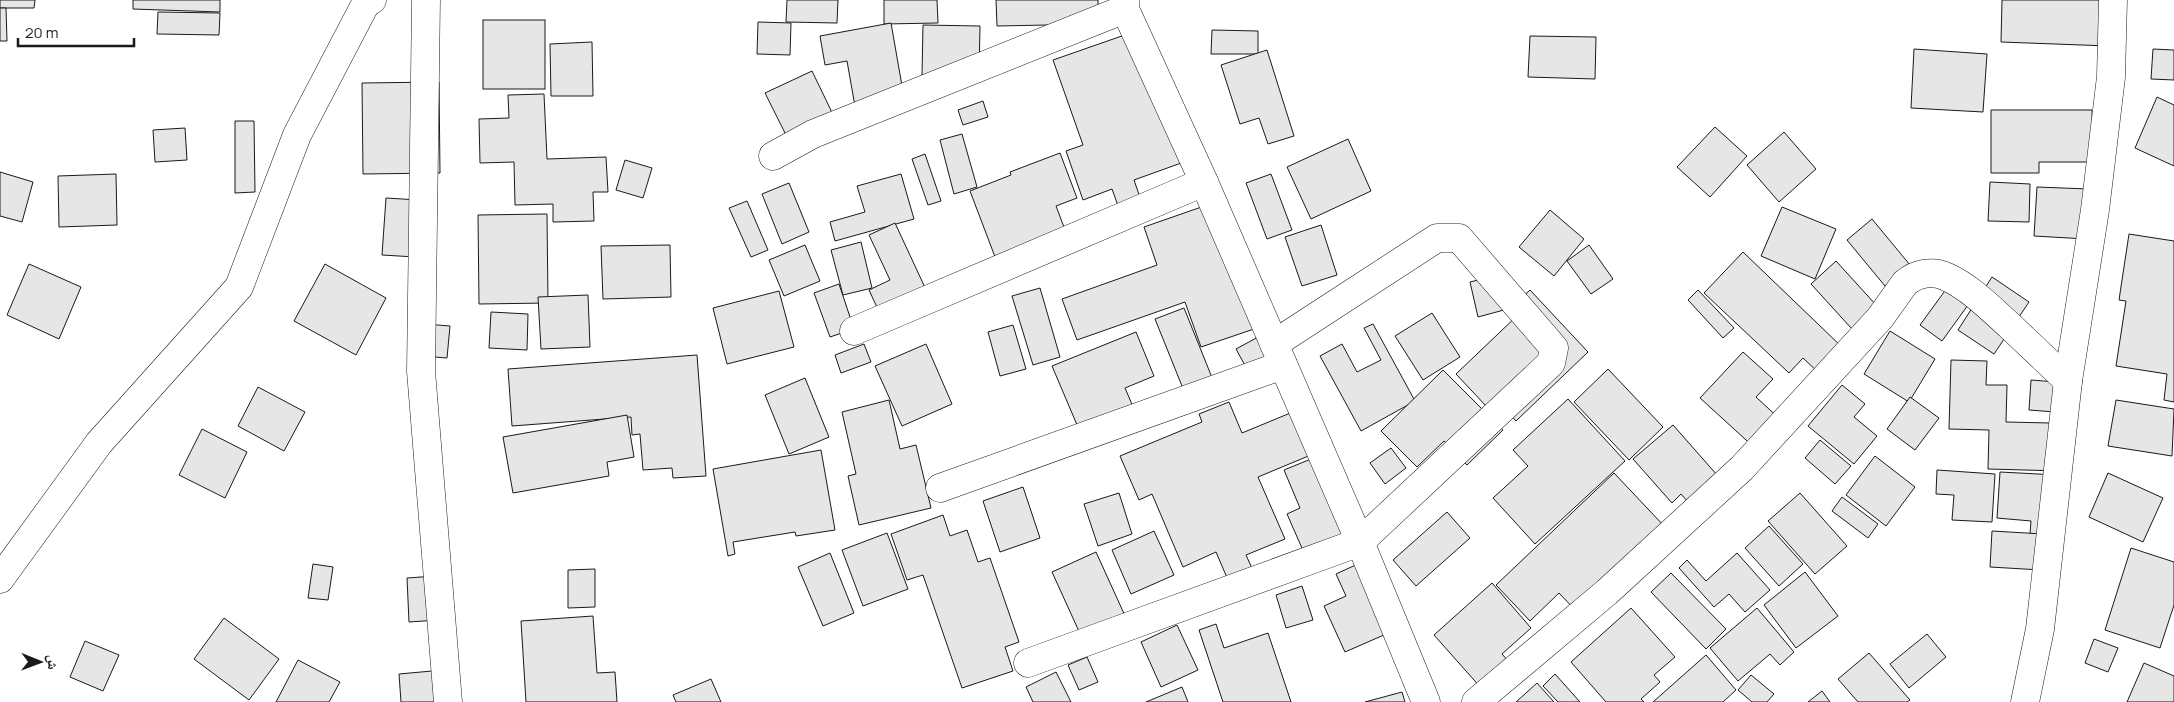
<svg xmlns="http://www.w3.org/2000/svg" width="2174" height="702" font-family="Manrope,'Noto Naskh Arabic',sans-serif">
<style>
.building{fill:#e6e6e6;stroke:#1a1a1a}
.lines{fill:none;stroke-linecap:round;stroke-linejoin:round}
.minor-casing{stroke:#1a1a1a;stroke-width:29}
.minor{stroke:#fff;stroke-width:28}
</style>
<rect width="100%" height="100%" fill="#fff"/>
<g class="building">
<path d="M0,0H35L34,8H0Z"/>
<path d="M133,0H220V12L133,9Z"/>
<path d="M787,0H838L837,23L786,22Z"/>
<path d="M884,0H937L938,23L884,24Z"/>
<path d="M996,0H1098V24L997,26Z"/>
<path d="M2002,0H2111L2109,46L2001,42Z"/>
<path d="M0,8H6L7,41H0Z"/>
<path d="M158,12L220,13L219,35L157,34Z"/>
<rect x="483" y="20" width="62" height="69"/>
<path d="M758,22L791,23L790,55L757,54Z"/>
<path d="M891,23L905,103L856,112L847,61L825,65L820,36Z"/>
<path d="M923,25L980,26L979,76L922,75Z"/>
<path d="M1139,30L1184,162L1134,180L1143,206L1121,214L1112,189L1083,200L1066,151L1083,145L1053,60Z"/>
<path d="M1212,30L1258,31V54H1211Z"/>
<path d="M1530,36L1596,37L1595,79L1528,77Z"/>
<path d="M592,42L593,96H551L550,44Z"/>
<path d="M1914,49L1987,54L1983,112L1911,108Z"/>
<path d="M2153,49L2174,50V80L2151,79Z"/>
<path d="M1267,50L1294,136L1268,144L1259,118L1240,124L1221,65Z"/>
<path d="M812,71L840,129L794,151L765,93Z"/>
<path d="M439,82L440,173L363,174L362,83Z"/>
<path d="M544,94L547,159L606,157L608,192H593L594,221L553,222V204L515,205L514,162L480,163L479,119L509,118L508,95Z"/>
<path d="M2157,97L2174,105V166L2135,148Z"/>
<path d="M983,101L988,117L963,125L958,110Z"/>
<path d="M1991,110H2092L2093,162H2039V173H1991Z"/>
<path d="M235,121H254L255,192L235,193Z"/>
<path d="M1715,127L1747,156L1710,197L1677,167Z"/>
<path d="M185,128L187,160L155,162L153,130Z"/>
<path d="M1784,132L1816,169L1779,202L1747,165Z"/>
<path d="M962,134L977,187L954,194L940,140Z"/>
<path d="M1348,139L1371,191L1311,219L1287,167Z"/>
<path d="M1060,153L1077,198L1056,206L1070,243L1000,270L970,191L1011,175L1010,172Z"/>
<path d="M925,154L941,201L928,205L912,159Z"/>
<path d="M625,160L652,168L643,198L616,190Z"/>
<path d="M0,172L33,182L22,222L0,216Z"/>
<path d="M116,174L117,225L59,227L58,176Z"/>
<path d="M901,174L914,219L835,241L830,222L865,212L857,186Z"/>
<path d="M1271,174L1292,230L1267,239L1246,183Z"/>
<path d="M1990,182L2030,184L2029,222L1988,221Z"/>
<path d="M789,183L809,232L782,244L762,194Z"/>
<path d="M2037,187L2089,189L2086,239L2034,236Z"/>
<path d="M386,198L435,201L432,258L382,255Z"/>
<path d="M747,201L768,250L751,257L729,208Z"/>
<path d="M1210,204L1254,329L1201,347L1185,302L1077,340L1062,299L1157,265L1144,227Z"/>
<path d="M1782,207L1836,229L1815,279L1761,256Z"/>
<path d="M1550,210L1584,239L1554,276L1519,247Z"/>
<path d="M547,214L548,303L479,304L478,215Z"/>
<path d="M1872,219L1910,265L1885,286L1847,240Z"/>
<path d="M895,223L928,294L881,316L869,290L890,280L869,235Z"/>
<path d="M1321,225L1337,275L1302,286L1285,237Z"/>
<path d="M2129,234L2174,241V402L2164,400L2167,374L2116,366L2126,301L2119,300Z"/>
<path d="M861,242L872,288L843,295L831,250Z"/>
<path d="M670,245L671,297L603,299L601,246Z"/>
<path d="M805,245L820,281L784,296L769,260Z"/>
<path d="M1589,245L1613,279L1591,294L1567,261Z"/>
<path d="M1743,252L1844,349L1820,374L1803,358L1789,373L1704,293Z"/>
<path d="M1836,261L1877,306L1852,329L1811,284Z"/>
<path d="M29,264L81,287L59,339L7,315Z"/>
<path d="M325,264L386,298L356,355L294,321Z"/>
<path d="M1507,273L1515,307L1478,317L1470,282Z"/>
<path d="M1992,277L2029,302L1994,354L1958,330Z"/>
<path d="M839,284L854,329L830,337L814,293Z"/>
<path d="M1040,288L1060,357L1033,365L1012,296Z"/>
<path d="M1947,288L1968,305L1942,341L1920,325Z"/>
<path d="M1530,290L1588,352L1516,421L1496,399L1487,407L1456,374L1520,313L1513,306Z"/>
<path d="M1698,290L1734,328L1723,338L1688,300Z"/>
<path d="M779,291L794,347L727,364L713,308Z"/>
<path d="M588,295L590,347L541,349L538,297Z"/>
<path d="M1184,308L1215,385L1186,396L1155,319Z"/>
<path d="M491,312L528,314L527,350L489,348Z"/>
<path d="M1432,313L1460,357L1423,380L1395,336Z"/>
<path d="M425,324L450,326L447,358L422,356Z"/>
<path d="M1373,324L1415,401L1361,431L1320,356L1342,344L1357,372L1381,360L1364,328Z"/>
<path d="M1013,325L1026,369L1000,376L988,332Z"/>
<path d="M1890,331L1935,359L1909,402L1864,374Z"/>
<path d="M1136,332L1154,376L1125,388L1137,416L1083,439L1052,366Z"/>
<path d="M1260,336L1272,358L1248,371L1236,349Z"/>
<path d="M864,344L871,362L841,373L835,355Z"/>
<path d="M926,344L952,404L902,426L875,366Z"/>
<path d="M1743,352L1773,379L1756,397L1783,422L1757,450L1700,398Z"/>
<path d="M697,355L706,476L673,478L672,468L643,470L640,434L632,435L631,417L512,426L508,369Z"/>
<path d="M1951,360L1987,361L1986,385H2007L2006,422L2050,423L2061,471L1988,469L1989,430L1949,429Z"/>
<path d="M1608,369L1663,427L1629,460L1574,402Z"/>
<path d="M1443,370L1503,430L1467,465L1444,441L1417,467L1381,431Z"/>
<path d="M805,378L829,437L789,454L765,395Z"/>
<path d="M2031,380L2057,382L2055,412L2029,410Z"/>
<path d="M1842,385L1865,404L1854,417L1877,436L1854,464L1808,426Z"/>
<path d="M258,387L305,412L284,451L238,426Z"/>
<path d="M1910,397L1939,418L1915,450L1887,429Z"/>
<path d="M1568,399L1625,461L1535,544L1493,498L1528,466L1513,450Z"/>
<path d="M889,400L900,449L916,445L931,508L859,525L848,476L856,474L842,412Z"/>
<path d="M2116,400L2174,409L2172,456L2108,446Z"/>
<path d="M1229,402L1242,433L1300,409L1318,452L1258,477L1285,539L1246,555L1256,577L1231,587L1216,552L1183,567L1152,494L1139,500L1120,456L1202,422L1199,414Z"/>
<path d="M627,415L634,457L607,462L609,476L513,493L503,437Z"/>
<path d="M1673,425L1725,484L1695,510L1681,494L1672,503L1633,459Z"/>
<path d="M202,429L247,452L225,498L179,475Z"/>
<path d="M1820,440L1851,466L1835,484L1805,458Z"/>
<path d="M1391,448L1406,468L1385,484L1370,463Z"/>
<path d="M821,450L835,530L796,536L795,532L733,542L735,554L728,556L713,469Z"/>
<path d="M1875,456L1915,487L1886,526L1846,495Z"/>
<path d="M1311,459L1345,538L1305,555L1287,514L1300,508L1284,470Z"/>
<path d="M1937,470L1995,474L1992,522L1952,520L1954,495L1936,494Z"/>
<path d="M2000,472L2057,475L2053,535L2030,534L2031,521L1997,518Z"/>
<path d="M1614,473L1665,527L1577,612L1559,593L1530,621L1496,585Z"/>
<path d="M2108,473L2163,498L2143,542L2089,517Z"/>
<path d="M1023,487L1040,538L1000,552L983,501Z"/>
<path d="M1119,493L1132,534L1098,546L1084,504Z"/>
<path d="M1800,493L1847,546L1815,574L1768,521Z"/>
<path d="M1842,497L1878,524L1868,538L1832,511Z"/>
<path d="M1447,512L1470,538L1416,586L1393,560Z"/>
<path d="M943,515L950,536L967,530L978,562L990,558L1019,642L1005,647L1013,671L962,688L923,575L907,580L891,534Z"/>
<path d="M1769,526L1803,564L1779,586L1745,548Z"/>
<path d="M1154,531L1174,575L1131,594L1112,550Z"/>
<path d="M1992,531L2043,534L2041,570L1990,567Z"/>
<path d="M887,533L908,589L863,606L842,550Z"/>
<path d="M2131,548L2174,562V605L2160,648L2105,630Z"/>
<path d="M1096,552L1131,629L1087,649L1052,572Z"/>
<path d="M830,553L854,613L823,626L798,567Z"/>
<path d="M1737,553L1770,590L1745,612L1729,594L1714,607L1679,568L1687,560L1706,581Z"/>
<path d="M1362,562L1393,631L1345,652L1324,606L1346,596L1336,574Z"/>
<path d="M313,564L333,567L328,600L308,598Z"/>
<path d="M595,569V607L568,608V570Z"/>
<path d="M1805,572L1838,616L1796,648L1764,605Z"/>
<path d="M1671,573L1726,629L1706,649L1651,592Z"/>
<path d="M435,576L438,620L409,622L407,578Z"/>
<path d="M1492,583L1531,628L1502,654L1518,672L1490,698L1434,635Z"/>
<path d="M1302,586L1313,620L1286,628L1276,595Z"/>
<path d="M1631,608L1675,657L1654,675L1660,682L1641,699L1644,702H1606L1571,662Z"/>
<path d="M1757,608L1794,652L1780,665L1770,654L1738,681L1710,648Z"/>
<path d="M593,616L597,673L615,672L617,702H526L521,621Z"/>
<path d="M224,618L279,659L249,700L194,659Z"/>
<path d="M1216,624L1224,648L1268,633L1291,702H1223L1199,630Z"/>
<path d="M1177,625L1198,670L1161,687L1141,642Z"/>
<path d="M1927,634L1946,657L1909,688L1890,664Z"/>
<path d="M2094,639L2118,648L2108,672L2085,663Z"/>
<path d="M85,641L119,655L103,691L70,677Z"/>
<path d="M1869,653L1910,700L1907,702H1858L1838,679Z"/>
<path d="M1706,655L1736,690L1723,702H1653Z"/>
<path d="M1087,657L1098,682L1079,690L1068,665Z"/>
<path d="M298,660L340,682L329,702H276Z"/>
<path d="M2144,663L2174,676V702H2127Z"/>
<path d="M454,669L456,702H401L399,674Z"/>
<path d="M1056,672L1071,702H1033L1026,687Z"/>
<path d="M1555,674L1580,702H1558L1543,686Z"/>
<path d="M1751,675L1774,694L1767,702H1752L1738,690Z"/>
<path d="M711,679L721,702H676L673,695Z"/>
<path d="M1537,683L1554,702H1516Z"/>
<path d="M1182,687L1188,702H1146Z"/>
<path d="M1822,691L1830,702H1808Z"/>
<path d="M1402,692L1405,702H1365Z"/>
</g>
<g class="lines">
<defs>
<g id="minor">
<path d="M426,0L421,371L448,702"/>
<path d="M1125,0V9L1204,182L1360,542L1426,702"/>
<path d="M773,156L813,134L1125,9"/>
<path d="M854,331L1204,182"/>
<path d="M940,488L1283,365"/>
<path d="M0,579L99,443L239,287L297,135L366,3L372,0"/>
<path d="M1028,663L1360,542L1551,363L1554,348L1459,238H1437L1274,344"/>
<path d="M1476,702L1607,592L1742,468L1880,318L1905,283C1917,273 1933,270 1947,277C1971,288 1991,309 2010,326C2030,345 2049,363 2068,381"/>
<path d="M2025,702L2040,629L2068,381L2095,210L2111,77L2113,0"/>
</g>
</defs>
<use href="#minor" class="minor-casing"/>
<use href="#minor" class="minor"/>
</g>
<g transform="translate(40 662) rotate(91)" stroke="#ffffff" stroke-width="4" paint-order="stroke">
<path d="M0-4L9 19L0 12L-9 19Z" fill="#1a1a1a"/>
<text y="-8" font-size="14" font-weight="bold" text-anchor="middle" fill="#1a1a1a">ش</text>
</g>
<path d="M18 38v8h116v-8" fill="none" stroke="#1a1a1a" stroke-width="2.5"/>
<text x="25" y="38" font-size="15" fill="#1a1a1a" stroke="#ffffff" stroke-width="4" paint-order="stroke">20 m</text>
</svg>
